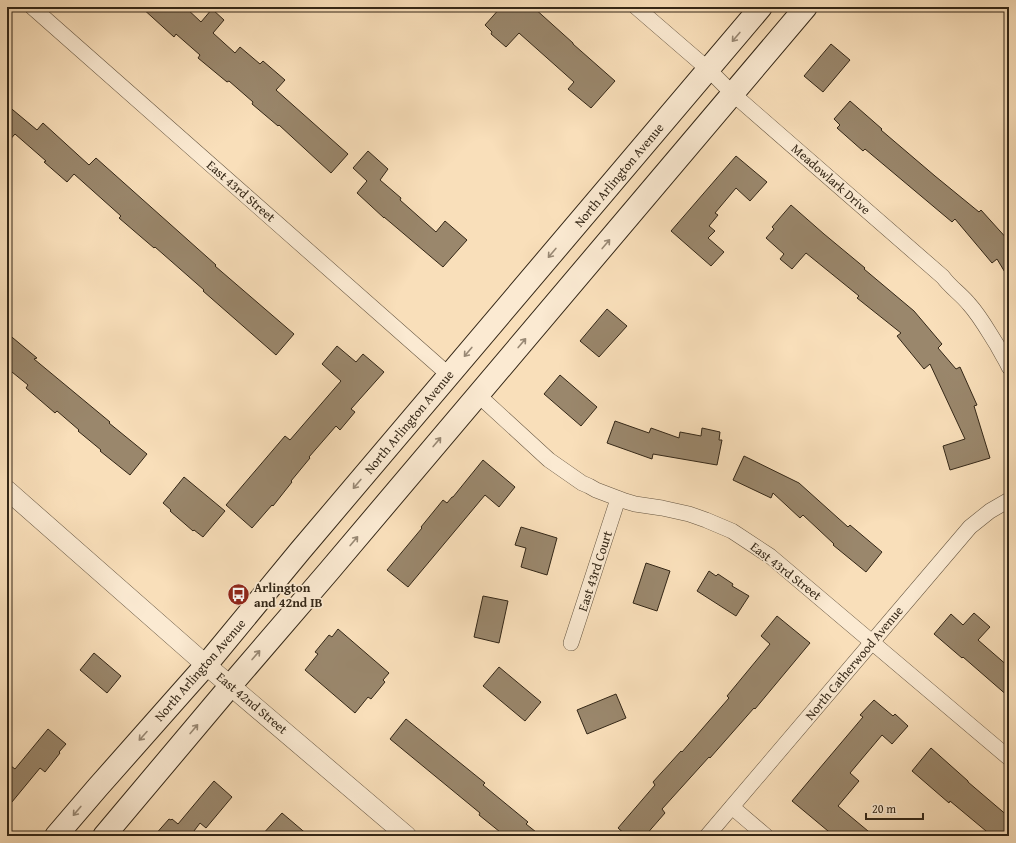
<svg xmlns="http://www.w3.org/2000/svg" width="1016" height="843" font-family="'Gentium Book Plus',serif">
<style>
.building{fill:#9a876c;stroke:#342717}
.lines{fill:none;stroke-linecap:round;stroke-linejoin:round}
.minor-casing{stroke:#655540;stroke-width:16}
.tertiary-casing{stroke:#655540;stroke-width:20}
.secondary-casing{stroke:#342717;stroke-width:24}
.minor{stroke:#fbead2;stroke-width:15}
.tertiary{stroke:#fbead2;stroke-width:19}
.secondary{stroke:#fbead2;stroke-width:22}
.oneway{stroke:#988874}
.labels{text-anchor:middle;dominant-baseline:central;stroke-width:3.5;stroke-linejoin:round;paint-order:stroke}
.street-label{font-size:13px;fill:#342717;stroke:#fbead2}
.poi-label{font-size:13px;font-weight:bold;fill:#342717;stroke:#fbead2;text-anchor:start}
</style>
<rect width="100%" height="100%" fill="#f9dfba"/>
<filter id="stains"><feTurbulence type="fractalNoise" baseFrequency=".005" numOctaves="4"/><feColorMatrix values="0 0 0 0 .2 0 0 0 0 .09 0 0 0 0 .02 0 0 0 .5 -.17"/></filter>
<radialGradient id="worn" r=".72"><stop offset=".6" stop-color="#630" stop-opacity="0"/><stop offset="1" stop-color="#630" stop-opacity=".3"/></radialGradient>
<g class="building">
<path d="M141,7H185L201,22L212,9L224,20L213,33L235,53L240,47L260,64L263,61L285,80L276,90L348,154L331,173L279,125L278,126L252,104L253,102L229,81L227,82L198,58L200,55L176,34L174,37Z"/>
<path d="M501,7H533L573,43V44L615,81L591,108L568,89L574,82L519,33L506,47L491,34L492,32L485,25Z"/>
<path d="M831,44L850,60L823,92L804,76Z"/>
<path d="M850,101L882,129L881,130L935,176L979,212L981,210L1009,241V279L997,259L992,263L955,219L952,222L865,149L863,151L837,128L840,125L834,119Z"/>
<path d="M7,105L37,130L43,123L89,165L96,158L216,265L215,266L294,334L276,355L203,291L204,290L155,247L154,248L119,218L121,216L74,174L67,182L44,162L46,161L15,134L7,143Z"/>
<path d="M368,151L388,169L380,180L401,198L400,200L436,232L445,221L467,240L443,267L384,217V218L357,193L367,181L353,168Z"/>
<path d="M736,156L767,182L750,201L736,188L715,213L718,215L709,226L715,231L708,238L724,252L711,266L671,231Z"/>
<path d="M791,205L824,234L865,268L864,269L914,311L942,344L938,348L956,369L960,367L977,405L974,406L990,458L950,470L943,446L965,439L930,364L924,369L897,336L901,333L857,298L859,296L806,253L792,269L780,259L784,254L766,238L774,229L772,227Z"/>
<path d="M607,309L627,326L599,357L580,341Z"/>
<path d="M7,333L37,358L34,359L110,422L109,423L147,454L130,475L100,451L101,450L78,431L79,430L57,411L55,413L26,388L28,385L7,368Z"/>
<path d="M337,346L356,362L363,354L384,372L351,409L355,412L340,430L336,426L309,457L310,458L291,481L292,482L273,506L272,505L252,528L226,505L285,436L290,440L341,381L322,364Z"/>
<path d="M560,375L597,407L581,426L544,394Z"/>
<path d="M615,421L649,433L651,428L679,438L680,432L701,436L702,428L720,432L719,440H722L717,465L653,454L652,459L607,443Z"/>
<path d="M744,456L799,483L848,527L850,525L882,552L866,572L833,545L834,544L803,515L800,518L773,493L771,498L733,480Z"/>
<path d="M483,460L515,487L499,507L485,495L408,587L387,570L422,528L421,527L443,500L447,503L452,497H453Z"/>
<path d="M184,477L225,511L203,537L194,530L193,531L170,511L171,510L163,503Z"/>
<path d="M521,527L557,538L547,575L521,567L526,548L515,545Z"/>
<path d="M646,563L670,571L657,611L633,603Z"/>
<path d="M709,571L716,576L718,574L733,584L732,586L749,596L736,616L697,591Z"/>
<path d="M483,596L508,601L499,643L474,637Z"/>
<path d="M974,613L990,627L978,640L1009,667V697L963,657L962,658L934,634L951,614L963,625Z"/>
<path d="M777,616L810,643L755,709L754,708L710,758L709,757L662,809L665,813L645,836H627L618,828L655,785L653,782L681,751L682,752L729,698L727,696L770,644L761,636Z"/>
<path d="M338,629L389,673L383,680L385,682L371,699L368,697L355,713L305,670L318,654L315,652L329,635L332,637Z"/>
<path d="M94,653L121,676L107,693L80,670Z"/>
<path d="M499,667L541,702L525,721L483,686Z"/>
<path d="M616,694L626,718L587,734L577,710Z"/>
<path d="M874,700L893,716L895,714L908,726L892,744L882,735L850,773L859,781L838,806L874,836H834L792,801L863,717L860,715Z"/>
<path d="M406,719L485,783L483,785L528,822L526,824L541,836H505L479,815L480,813L390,739Z"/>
<path d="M48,729L66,744L59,752L60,753L45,772L40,768L7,808V763L15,769Z"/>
<path d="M931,748L968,781V782L1009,817V836H992L950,801L949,803L912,771Z"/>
<path d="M214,781L232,797L206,828L200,823L191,835L192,836H154L169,819L171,820L172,819L178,824Z"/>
<path d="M282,813L309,836H261Z"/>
</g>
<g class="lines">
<defs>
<g id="minor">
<path d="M32,7L449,375"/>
<path d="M636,7L709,70L733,94L943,277C950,287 961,294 969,304C980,316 988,331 997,345C1001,353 1006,360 1009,367"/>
<path d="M477,394L549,460L582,483L589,486L596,490L625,501L635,504L662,508L689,514L706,520L732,531L770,556L1009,758"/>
<path d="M571,643L618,499"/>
<path d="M732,807L766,836"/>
<path d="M707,836L970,527L990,511L1009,500"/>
</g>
<path id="tertiary" d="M7,490L206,665L407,836"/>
<g id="secondary">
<path d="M56,836L98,787L206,665L300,551L761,7"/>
<path d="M104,836L231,685L329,571L806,7"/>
</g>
</defs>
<use href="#minor" class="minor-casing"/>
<use href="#tertiary" class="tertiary-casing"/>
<use href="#secondary" class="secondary-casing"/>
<use href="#minor" class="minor"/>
<use href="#tertiary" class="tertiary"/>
<use href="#secondary" class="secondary"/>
</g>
<defs><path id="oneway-shaft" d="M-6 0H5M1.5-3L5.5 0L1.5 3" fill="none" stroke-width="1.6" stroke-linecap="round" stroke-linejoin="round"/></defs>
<g class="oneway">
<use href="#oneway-shaft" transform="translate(736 37) rotate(130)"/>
<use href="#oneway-shaft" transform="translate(606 244) rotate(-50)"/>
<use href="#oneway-shaft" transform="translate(552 253) rotate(130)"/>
<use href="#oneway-shaft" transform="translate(522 343) rotate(-50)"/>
<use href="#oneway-shaft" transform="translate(468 352) rotate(130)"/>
<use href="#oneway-shaft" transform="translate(437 442) rotate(-50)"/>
<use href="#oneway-shaft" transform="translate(357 484) rotate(130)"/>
<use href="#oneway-shaft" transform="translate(354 541) rotate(-50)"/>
<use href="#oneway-shaft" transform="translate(256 655) rotate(-49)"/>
<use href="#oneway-shaft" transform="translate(194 729) rotate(-50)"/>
<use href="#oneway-shaft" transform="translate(143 736) rotate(132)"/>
<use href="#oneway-shaft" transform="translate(77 811) rotate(130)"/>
</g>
<defs>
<symbol id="bus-disc" viewBox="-11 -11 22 22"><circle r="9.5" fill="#8f2418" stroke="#fbead2"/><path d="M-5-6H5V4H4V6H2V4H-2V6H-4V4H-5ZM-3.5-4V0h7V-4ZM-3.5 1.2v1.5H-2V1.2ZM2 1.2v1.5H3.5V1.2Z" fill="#fff"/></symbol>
</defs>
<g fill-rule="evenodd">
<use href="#bus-disc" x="226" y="582" width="25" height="25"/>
</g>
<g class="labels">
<g class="street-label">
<text transform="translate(619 175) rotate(-50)">North Arlington Avenue</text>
<text transform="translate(831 179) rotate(41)">Meadowlark Drive</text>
<text transform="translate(241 191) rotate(41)">East 43rd Street</text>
<text transform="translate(409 422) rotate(-50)">North Arlington Avenue</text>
<text transform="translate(595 571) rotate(-72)">East 43rd Court</text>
<text transform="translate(786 571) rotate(38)">East 43rd Street</text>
<text transform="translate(854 663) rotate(-50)">North Catherwood Avenue</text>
<text transform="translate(200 670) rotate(-49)">North Arlington Avenue</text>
<text transform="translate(252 703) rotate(40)">East 42nd Street</text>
</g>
<g class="poi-label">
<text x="254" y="587">Arlington<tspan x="254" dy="15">and 42nd IB</tspan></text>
</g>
</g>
<rect width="1016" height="843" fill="none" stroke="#f9dfba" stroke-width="24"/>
<rect x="8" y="8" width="1000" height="827" fill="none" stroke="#342717" stroke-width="2"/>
<rect x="12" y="12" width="992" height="819" fill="none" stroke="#342717"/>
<path d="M866 813v6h57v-6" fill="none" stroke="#342717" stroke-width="2"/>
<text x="872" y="813" font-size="12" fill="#342717" stroke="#fbead2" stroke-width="3" paint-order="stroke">20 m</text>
<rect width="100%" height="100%" filter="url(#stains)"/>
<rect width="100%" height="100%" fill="url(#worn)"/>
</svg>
